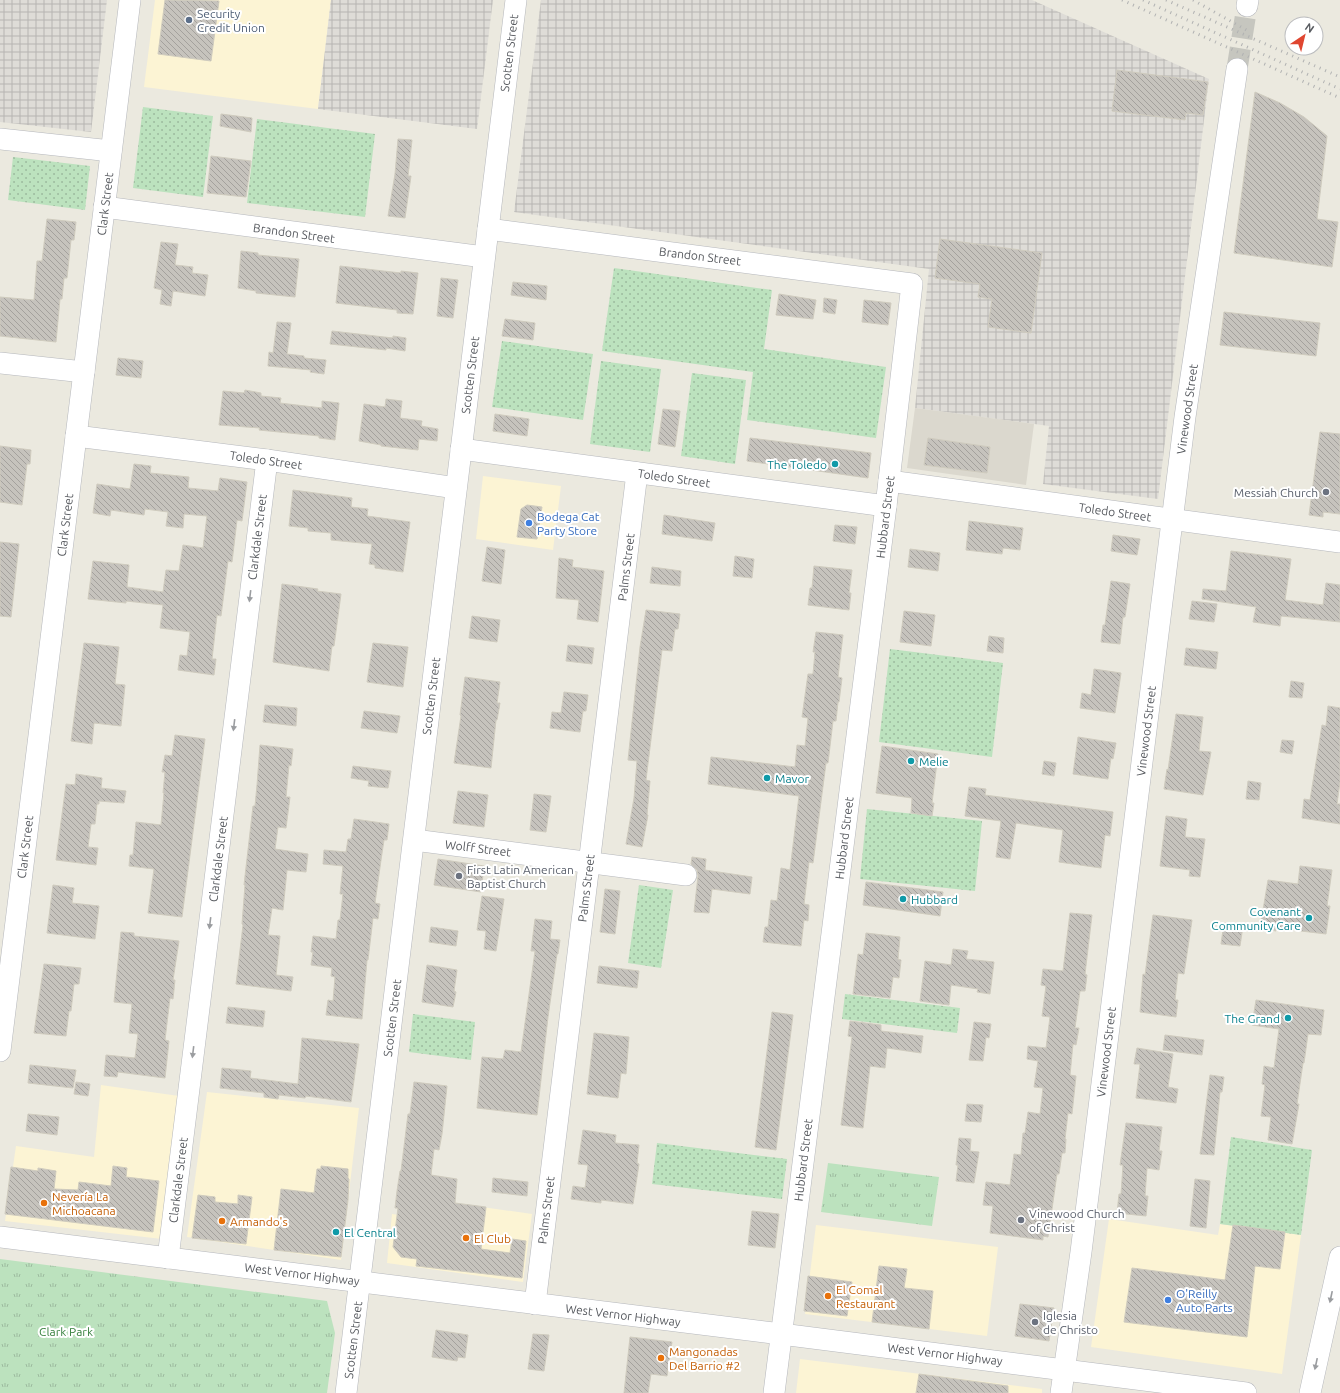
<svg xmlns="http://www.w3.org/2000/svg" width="1340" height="1393" font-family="Ubuntu,sans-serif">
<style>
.commercial{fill:#fcf4d4}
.industrial{fill:url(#industrial-grid)}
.education{fill:#dbd8ce}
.grass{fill:url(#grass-dots)}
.park{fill:url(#park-tufts)}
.building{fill:url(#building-back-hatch);stroke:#cfcbbe}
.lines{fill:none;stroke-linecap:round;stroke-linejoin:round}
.minor-tunnel{stroke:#c6c6bf;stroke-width:21;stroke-dasharray:21 10;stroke-linecap:butt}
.minor-casing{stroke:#b5b7bc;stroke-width:22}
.minor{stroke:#fff;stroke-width:21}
.rail{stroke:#b1b2b2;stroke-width:3;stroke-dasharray:1 5;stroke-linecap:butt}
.oneway{fill:#9b9da0}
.service-dot{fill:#5c6f8a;stroke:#fff;stroke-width:1.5}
.culture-dot{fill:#0f9aa8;stroke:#fff;stroke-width:1.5}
.worship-dot{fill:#6b7280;stroke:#fff;stroke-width:1.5}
.shop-dot{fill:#3f7fe0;stroke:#fff;stroke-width:1.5}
.food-dot{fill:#e8710a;stroke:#fff;stroke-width:1.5}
.labels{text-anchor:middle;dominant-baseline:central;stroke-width:4;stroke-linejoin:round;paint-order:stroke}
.service-label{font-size:12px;fill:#4e5e75;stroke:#fff;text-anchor:start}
.street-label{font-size:12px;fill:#585b60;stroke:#fff}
.culture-label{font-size:12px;fill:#0d838f;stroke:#fff;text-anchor:start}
.worship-label{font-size:12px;fill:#5b616d;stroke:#fff;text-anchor:start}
.shop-label{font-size:12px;fill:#366cbe;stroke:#fff;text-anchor:start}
.food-label{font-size:12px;fill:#c56008;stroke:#fff;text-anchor:start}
.park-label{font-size:12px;fill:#37803e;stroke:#fff}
</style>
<defs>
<pattern id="industrial-grid" width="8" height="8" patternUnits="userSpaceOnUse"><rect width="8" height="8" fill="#dedcd7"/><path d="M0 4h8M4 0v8" fill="none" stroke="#b7b5b2"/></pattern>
<pattern id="grass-dots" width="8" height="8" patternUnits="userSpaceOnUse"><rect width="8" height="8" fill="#bce2be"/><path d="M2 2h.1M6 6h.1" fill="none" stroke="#9cba9e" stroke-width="1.8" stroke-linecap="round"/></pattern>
<pattern id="park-tufts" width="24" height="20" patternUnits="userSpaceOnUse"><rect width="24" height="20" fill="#bce2be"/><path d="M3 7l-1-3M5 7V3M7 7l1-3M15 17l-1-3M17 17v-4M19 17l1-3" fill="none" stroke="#9cba9e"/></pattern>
<pattern id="building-back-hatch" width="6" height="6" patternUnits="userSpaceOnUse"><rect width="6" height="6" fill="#c6c3bd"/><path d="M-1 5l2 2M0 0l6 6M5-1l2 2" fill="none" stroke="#a4a19d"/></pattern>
</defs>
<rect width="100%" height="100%" fill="#ebe9df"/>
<g class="commercial">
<path d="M155,0H331L318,109L144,87Z"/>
<path d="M483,476L561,486L553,550L476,539Z"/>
<path d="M101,1085L179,1096L162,1239L5,1221L16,1146L94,1157Z"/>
<path d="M207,1092L359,1108L341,1260L187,1237Z"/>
<path d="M440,1201L532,1214L523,1282L387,1263L392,1214L437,1220Z"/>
<path d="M1109,1219L1218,1235L1220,1224L1301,1235L1282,1374L1091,1347Z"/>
<path d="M816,1225L998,1247L987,1336L805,1314Z"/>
<path d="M800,1359L1042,1389V1393H796Z"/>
</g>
<g class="industrial">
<path d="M0,0H107L91,132L0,122Z"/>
<path d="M331,0H493L477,129L318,109Z"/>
<path d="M541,0H1032L1209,79L1158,499L1043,484L1049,426L915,408L929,269L514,212Z"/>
</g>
<path class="education" d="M915,408L1034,424L1026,485L907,468Z"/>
<g class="grass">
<path d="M143,107L213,116L203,197L133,188Z"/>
<path d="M257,119L375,134L365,217L247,203Z"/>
<path d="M13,157L90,166L85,210L8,200Z"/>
<path d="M614,268L772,290L764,349L886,367L876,438L747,420L753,372L602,351Z"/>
<path d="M502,341L593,354L583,420L492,407Z"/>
<path d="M601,361L661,369L650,452L590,444Z"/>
<path d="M692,373L746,380L735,464L681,456Z"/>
<path d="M890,649L1003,663L992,757L879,742Z"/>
<path d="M867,809L982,821L975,891L860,879Z"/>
<path d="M639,885L673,890L661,968L628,963Z"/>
<path d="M845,994L960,1008L957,1033L842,1019Z"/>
<path d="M413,1014L475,1022L471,1060L409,1052Z"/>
<path d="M1231,1137L1312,1150L1301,1235L1220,1224Z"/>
<path d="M657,1143L787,1159L782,1199L652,1184Z"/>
</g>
<g class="park">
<path d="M828,1163L939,1177L932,1226L821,1212Z"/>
<path d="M0,1259L327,1301L335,1333L327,1393H0Z"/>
</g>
<g class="building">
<path d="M165,0L219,1L211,61L158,54Z"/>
<path d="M1117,70L1208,82L1203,115L1186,113L1185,120L1112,111Z"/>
<path d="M1255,92L1280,103L1304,117L1327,136L1317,219L1338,222L1332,267L1234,253Z"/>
<path d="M221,114L252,118L251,132L220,126Z"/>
<path d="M398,139L412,140L408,176H411L405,218L388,216L395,174Z"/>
<path d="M211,156L251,161L246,197L207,193Z"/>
<path d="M47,219L76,222L74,240H71L67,278H64L62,299H60L56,342L0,336V297L34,300L37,261H42Z"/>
<path d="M940,239L1042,253L1031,333L988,327L992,299L978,297L980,284L935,278Z"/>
<path d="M161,242L178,244L175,265L193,267L192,273L208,275L205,296L173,291L171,306L160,304L162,290L154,288Z"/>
<path d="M241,251L258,253V255L299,259L295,297L256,293V291L238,288Z"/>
<path d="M340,266L401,273V271L418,273L413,314L397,313V310L336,303Z"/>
<path d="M441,278L458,280L453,318L437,316Z"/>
<path d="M513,282L547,286L546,300L511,295Z"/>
<path d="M779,294L816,300L813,319L776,315Z"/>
<path d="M824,298L837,300L835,314L823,312Z"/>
<path d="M864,300L891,303L888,325L862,322Z"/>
<path d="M1224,312L1320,323L1316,356L1220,345Z"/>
<path d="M505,319L535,323L533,340L502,336Z"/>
<path d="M277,322L291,323L287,354L304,356V358L326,360L324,374L310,372L311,370L268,366L269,352L273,353Z"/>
<path d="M332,331L393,338V336L406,338L405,351L386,348V350L330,344Z"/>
<path d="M118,358L143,361L141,378L116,375Z"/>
<path d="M245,390L261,393V396L281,398L280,403L322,408V401L339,403L335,440L319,438V436L259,430L260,428L219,425L223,391L244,393Z"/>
<path d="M386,399L402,401L400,418L422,421L421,426L438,429L437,441L419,439L418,450L381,446V445L359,441L364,404L385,407Z"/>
<path d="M663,409L680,411L675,447L658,444Z"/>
<path d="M495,414L529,419L527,436L493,431Z"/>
<path d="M1320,432L1340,434V514L1323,512V517L1309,515Z"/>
<path d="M750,438L871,453L868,478L747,461Z"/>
<path d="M928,438L990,447L987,473L924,465Z"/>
<path d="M0,446L31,450L30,464H27L22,505L0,502Z"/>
<path d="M134,464L151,466L150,473L189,477L188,488L218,491L220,478L247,482L242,521L237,520L232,562L228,561L221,616L217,615L212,659H216L214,675L178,670L180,655L187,656L190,632L160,628L163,605L126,601V603L88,599L93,561L129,565L127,587L163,592L166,570L179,571L183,545L203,548L207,516L184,514L183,528L166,526L168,512L145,509L144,515L111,510L110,516L93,513L97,484L130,489Z"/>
<path d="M293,490L352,498L351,507L368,509L367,516L410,522L403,572L375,568V565L369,564L372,544L331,540V533L308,531V528L289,526Z"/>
<path d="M527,505L542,507L537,539L517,537L521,509Z"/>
<path d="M664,515L715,523L712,541L662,534Z"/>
<path d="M969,521L1023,528L1020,550L1003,548L1002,554L966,550Z"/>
<path d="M835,525L857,527L855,544L833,541Z"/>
<path d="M1113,535L1140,539L1137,555L1111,551Z"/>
<path d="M0,542L19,544L11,617L0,616Z"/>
<path d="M487,547L505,550L501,584L482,581Z"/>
<path d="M910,549L940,553L938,571L908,567Z"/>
<path d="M1231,551L1291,559L1285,600L1323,605L1326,583L1340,585V622L1281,616L1280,626L1253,622L1256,607L1202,599L1203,589L1226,591Z"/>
<path d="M735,556L754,559L752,578L733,576Z"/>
<path d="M559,558L573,560L572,567L604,571L598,622L577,619L579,600L556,598Z"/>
<path d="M814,566L852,570L849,593H851L849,610L808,605L810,588H812Z"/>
<path d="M652,567L681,571L680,586L650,583Z"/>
<path d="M1111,581L1130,584L1125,617H1123L1120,644L1101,642L1103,625H1105Z"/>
<path d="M282,584L318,589L317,591L341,594L334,646H332L329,671L273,662Z"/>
<path d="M1192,601L1217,604L1214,622L1189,619Z"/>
<path d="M646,610L680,614L678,629H675L672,651L662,650L646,780L650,781L647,815H648L642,847L626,844L634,798L637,761L628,760L640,647Z"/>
<path d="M904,611L935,615L931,646L900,642Z"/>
<path d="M472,616L500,620L497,642L469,638Z"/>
<path d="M816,632L843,635L838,677L842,678L839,702H838L836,721H833L828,763H826L813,863L809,862L804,904L809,905L808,921L804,920L801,946L763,942L765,927H768L771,900L777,901L781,868L790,870L799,796L708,784L711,757L795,767L797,745L805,746L808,718L802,717L808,674H813L815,652H813Z"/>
<path d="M989,636L1004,638L1003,653L987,651Z"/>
<path d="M84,643L119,647L115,684L125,685L121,726L94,723L92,744L71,741Z"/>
<path d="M373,643L408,647L403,687L367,682Z"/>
<path d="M568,645L594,648L592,664L566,661Z"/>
<path d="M1186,648L1218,652L1216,669L1184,665Z"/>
<path d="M1094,669L1121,673L1115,713L1080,708L1082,693L1091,695Z"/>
<path d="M465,677L500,682L497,703H500L497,720H496L491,768L454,763L461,716L460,715Z"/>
<path d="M1291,681L1304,683L1302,698L1289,697Z"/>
<path d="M564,692L588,695L586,711H583L580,732L550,728L552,712L561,713Z"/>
<path d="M265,705L297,708L296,726L263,722Z"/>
<path d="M1328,706L1340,708V782L1337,804H1340V824L1302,818L1304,799L1310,800L1322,725L1326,726Z"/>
<path d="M364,711L400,716L397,733L361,728Z"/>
<path d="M1176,714L1203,717L1199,751L1211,752L1203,795L1164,789L1167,769L1168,770Z"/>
<path d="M175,735L205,739L182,917L148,913L154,869L129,866L130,855H133L136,822L161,825L164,793H163L165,772H162L165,755L172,756Z"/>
<path d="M1078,737L1116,743L1113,759L1111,758L1108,779L1073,774Z"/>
<path d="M1282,740L1294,741L1292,754L1280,752Z"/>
<path d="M260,745L293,749L291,766L289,765L286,797H290L286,828L278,827L275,849L308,854L306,872L287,870L283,910L272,908L268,935L280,936L276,975L293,977L291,991L236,984L243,925L242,924L245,885H244L253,806H255L257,785Z"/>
<path d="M882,746L938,754L932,803H934L932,816L911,813L912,798L876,793Z"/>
<path d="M1044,761L1056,763L1054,776L1042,774Z"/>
<path d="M353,766L391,771L388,788L368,786L369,781L351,778Z"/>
<path d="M76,774L102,778L101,788L126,791L124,803L99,801V804H97L95,824H91L88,847L98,848L96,865L56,860L66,784L75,785Z"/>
<path d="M1248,781L1261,783L1259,800L1246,799Z"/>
<path d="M969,787L986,789L985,795L1113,812L1110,836L1105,835L1101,868L1059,862L1063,830L1016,823L1010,859L996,857L1001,821L965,816Z"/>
<path d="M458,791L488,795L484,827L453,823Z"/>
<path d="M534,794L551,796L546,832L530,830Z"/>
<path d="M1166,816L1187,819L1185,837L1205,839L1200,877L1189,876L1190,870L1160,866Z"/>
<path d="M354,819L389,824L387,840H384L381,860L375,903L380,904L378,919L373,918L368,960H367L362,1019L326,1015L328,1000L333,1001L335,977L331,976L332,968L311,965L313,952H311L313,936L336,939L338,920H340L343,894H340L343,866L323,864L324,850L346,852L348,839H351Z"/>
<path d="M692,857L706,859L705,870L752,877L750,894L712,889L709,913L694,912L698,876L697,870L691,864Z"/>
<path d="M438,859L484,866L481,892L434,885Z"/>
<path d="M1300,866L1332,870L1327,906H1330L1326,934L1276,928V931L1260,928L1268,880L1298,884Z"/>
<path d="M866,882L943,892L940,916L863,905Z"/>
<path d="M53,885L74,888L72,903L99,906L95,939L47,933Z"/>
<path d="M605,889L620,891L615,934L600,932Z"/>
<path d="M482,896L504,899L496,951L484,949L486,931L477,930Z"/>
<path d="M1070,913L1092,915L1085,974L1087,975L1085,991H1080L1075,1028H1079L1076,1045L1073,1044L1070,1075L1076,1076L1072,1114L1068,1113L1065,1139H1066L1065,1153H1062L1059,1174H1057L1048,1237L1043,1236V1240L990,1233L993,1206L983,1205L986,1182L1010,1185L1014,1154L1021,1155L1023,1133H1025L1028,1112L1040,1114L1043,1088L1034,1087L1038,1061L1027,1059L1028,1046L1046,1048L1050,1017L1042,1016L1046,986L1041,985L1043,969L1063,971Z"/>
<path d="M1153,915L1192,920L1184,974L1178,973L1175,1000H1178L1176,1017L1140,1012L1143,974L1145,975Z"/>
<path d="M535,919L552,921L550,939L560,940L558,954H557L548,1017L537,1115L477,1108L482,1057L503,1059L505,1050L521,1052L535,951H531Z"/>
<path d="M1224,923L1243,926L1240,946L1221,944Z"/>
<path d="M431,927L458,931L456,946L429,942Z"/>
<path d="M121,932L134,933V936L179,941L173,980H175L173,999L170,998L165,1040L169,1041L165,1078L118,1072L117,1077L104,1076L106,1055L135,1058L138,1034L129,1033L132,1004L114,1002Z"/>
<path d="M866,933L900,937L898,959L901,960L899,978L893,977L890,998L853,994L858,954L863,955Z"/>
<path d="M953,949L968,951L966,959L994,962L990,994L977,992L978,989L951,985L949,1005L920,1001L925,961L951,965Z"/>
<path d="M44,964L81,968L79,984H74L71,1011H69L66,1036L34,1033Z"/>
<path d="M427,965L457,970L454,991L456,992L453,1007L422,1002Z"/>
<path d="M599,966L639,971L637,988L597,983Z"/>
<path d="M1256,1000L1324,1010L1321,1035L1308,1034L1304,1063H1303L1297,1104H1299L1292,1144L1268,1140L1271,1117L1261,1116L1265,1085L1262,1084L1264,1066L1274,1068L1279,1029L1252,1025Z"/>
<path d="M228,1007L265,1011L263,1027L226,1023Z"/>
<path d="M772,1012L793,1015L776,1150L755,1147Z"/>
<path d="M850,1021L881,1025V1031L923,1036L921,1053L887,1048L885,1068L870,1066L863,1128L841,1125L852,1037L848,1036Z"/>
<path d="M974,1022L991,1024L989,1038L986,1037L983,1061L969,1060Z"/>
<path d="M594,1033L629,1037L626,1074L621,1073L618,1098L587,1094Z"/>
<path d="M1165,1035L1204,1040L1202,1055L1163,1050Z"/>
<path d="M302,1038L359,1044L351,1102L306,1096L305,1098L279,1095L278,1099L264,1097V1093L220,1088L222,1068L251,1071L250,1078L298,1084Z"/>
<path d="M1137,1048L1173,1054L1168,1087L1178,1089L1176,1103L1136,1098L1140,1064H1134Z"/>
<path d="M30,1065L76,1070L73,1088L28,1083Z"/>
<path d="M1210,1075L1224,1077L1222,1092H1220L1214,1155L1200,1154Z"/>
<path d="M76,1082L90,1084L88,1096L74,1094Z"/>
<path d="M414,1082L447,1086L442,1134L439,1150L434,1149L431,1175L457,1179L455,1203L486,1207L481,1249L510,1253L512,1239L526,1241L522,1278L416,1266L417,1259L401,1257L393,1247L398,1208H395L397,1191L400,1171H401L408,1114H410Z"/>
<path d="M967,1104L983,1105L981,1122L965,1121Z"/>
<path d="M28,1114L59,1117L57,1135L26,1131Z"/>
<path d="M1126,1123L1162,1127L1159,1151H1162L1159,1170L1147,1168L1145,1196H1148L1146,1216L1117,1213L1119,1194H1121L1123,1165H1120Z"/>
<path d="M583,1130L616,1135L615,1143L639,1145L637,1163L639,1164L633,1204L601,1200V1203L571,1199L573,1186L585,1188L588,1165L578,1164Z"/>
<path d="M959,1138L971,1139L970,1151L979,1152L974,1183L956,1181L958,1165H956Z"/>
<path d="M113,1166L127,1168L126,1177L159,1181L153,1232L5,1214L11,1167L38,1171V1168L56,1171L54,1189L78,1190L79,1182L111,1186Z"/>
<path d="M321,1166L348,1169V1178L349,1179L348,1200L341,1257L274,1250L281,1189L314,1193L317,1169H321Z"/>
<path d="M493,1178L528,1182L527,1196L492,1192Z"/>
<path d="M1195,1179L1210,1181L1206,1228L1190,1226Z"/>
<path d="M198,1195L215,1197V1202L238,1204V1195L252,1197L246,1244L192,1238Z"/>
<path d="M752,1211L779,1214L775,1248L748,1245Z"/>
<path d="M1233,1225L1285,1232L1280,1269L1255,1266L1247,1337L1124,1322L1132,1268L1225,1280Z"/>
<path d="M879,1266L907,1269L904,1288L933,1291L929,1329L872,1322Z"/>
<path d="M808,1276L852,1282L847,1316L804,1311Z"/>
<path d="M1020,1304L1054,1308L1049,1341L1015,1336Z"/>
<path d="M436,1330L468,1335L465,1358L458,1357L457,1361L432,1357Z"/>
<path d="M533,1334L549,1335L544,1371L528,1369Z"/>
<path d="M630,1337L672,1342L667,1376L651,1374L648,1393H624Z"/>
<path d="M919,1374L1008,1386V1393H916Z"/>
</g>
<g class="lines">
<path class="minor-tunnel" d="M1237,69L1247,6"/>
<defs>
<g id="minor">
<path d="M1247,6L1248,0"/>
<path d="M0,139L111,151"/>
<path d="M104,207L484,257"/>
<path d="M488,229L912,284L886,506L774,1393"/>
<path d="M0,363L84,372"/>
<path d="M76,436L267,460L456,488"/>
<path d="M461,449L886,506"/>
<path d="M889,481L1340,542"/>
<path d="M414,840L686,875"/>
<path d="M0,1051L130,0"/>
<path d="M0,1237L781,1334L1246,1393"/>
<path d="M168,1258L267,460"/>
<path d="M535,1304L637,473"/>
<path d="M346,1393L516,0"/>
<path d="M1061,1393L1081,1252L1185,417L1237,69"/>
<path d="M1310,1393L1340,1257"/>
</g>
</defs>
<use href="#minor" class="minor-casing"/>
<use href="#minor" class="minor"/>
<g class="rail">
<path d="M1122,0L1340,98"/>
<path d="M1143,0L1340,89"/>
<path d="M1166,0L1340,77"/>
<path d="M1193,0L1250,32"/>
</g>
</g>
<defs><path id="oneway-solid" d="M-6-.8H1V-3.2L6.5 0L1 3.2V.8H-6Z"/></defs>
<g class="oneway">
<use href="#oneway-solid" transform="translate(250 596) rotate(97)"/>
<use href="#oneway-solid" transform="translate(234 725) rotate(97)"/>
<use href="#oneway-solid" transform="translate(210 923) rotate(97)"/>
<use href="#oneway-solid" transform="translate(193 1052) rotate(97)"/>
<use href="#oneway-solid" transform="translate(1331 1297) rotate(102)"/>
<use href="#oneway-solid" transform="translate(1316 1364) rotate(102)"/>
</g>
<circle class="service-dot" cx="189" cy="20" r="4"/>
<g class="culture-dot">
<circle cx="835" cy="464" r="4"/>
<circle cx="911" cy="761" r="4"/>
<circle cx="767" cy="778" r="4"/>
<circle cx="903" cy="899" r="4"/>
<circle cx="1309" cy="918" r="4"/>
<circle cx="1288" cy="1018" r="4"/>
<circle cx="336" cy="1232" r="4"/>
</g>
<g class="worship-dot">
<circle cx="1326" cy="492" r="4"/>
<circle cx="459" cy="876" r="4"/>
<circle cx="1021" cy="1220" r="4"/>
<circle cx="1035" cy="1322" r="4"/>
</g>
<g class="shop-dot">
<circle cx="529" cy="523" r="4"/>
<circle cx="1168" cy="1300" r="4"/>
</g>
<g class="food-dot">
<circle cx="44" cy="1203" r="4"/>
<circle cx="222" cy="1221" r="4"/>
<circle cx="466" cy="1238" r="4"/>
<circle cx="828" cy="1296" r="4"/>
<circle cx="661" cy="1358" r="4"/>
</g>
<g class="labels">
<g class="service-label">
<text x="197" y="13">Security<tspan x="197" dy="14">Credit Union</tspan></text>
</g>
<g class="street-label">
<text transform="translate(509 53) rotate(-83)">Scotten Street</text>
<text transform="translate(105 204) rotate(-83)">Clark Street</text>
<text transform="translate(294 233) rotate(8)">Brandon Street</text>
<text transform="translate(700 256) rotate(7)">Brandon Street</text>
<text transform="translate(470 375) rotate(-83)">Scotten Street</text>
<text transform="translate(1187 409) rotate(-82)">Vinewood Street</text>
<text transform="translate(266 460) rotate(8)">Toledo Street</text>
<text transform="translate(674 478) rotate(8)">Toledo Street</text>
<text transform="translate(1115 512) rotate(8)">Toledo Street</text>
<text transform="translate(885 517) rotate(-83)">Hubbard Street</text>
<text transform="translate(65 525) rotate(-83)">Clark Street</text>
<text transform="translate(257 537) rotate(-83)">Clarkdale Street</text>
<text transform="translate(626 567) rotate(-83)">Palms Street</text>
<text transform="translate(431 696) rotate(-83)">Scotten Street</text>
<text transform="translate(1146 731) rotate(-83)">Vinewood Street</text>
<text transform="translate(844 838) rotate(-83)">Hubbard Street</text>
<text transform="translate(25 847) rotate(-83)">Clark Street</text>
<text transform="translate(478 848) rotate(7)">Wolff Street</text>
<text transform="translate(218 859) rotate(-83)">Clarkdale Street</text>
<text transform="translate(586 888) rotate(-83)">Palms Street</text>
<text transform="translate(392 1018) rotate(-83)">Scotten Street</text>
<text transform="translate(1106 1052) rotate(-83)">Vinewood Street</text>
<text transform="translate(803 1160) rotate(-83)">Hubbard Street</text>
<text transform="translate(178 1180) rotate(-83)">Clarkdale Street</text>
<text transform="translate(546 1210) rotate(-83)">Palms Street</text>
<text transform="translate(302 1274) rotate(7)">West Vernor Highway</text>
<text transform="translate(623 1315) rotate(7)">West Vernor Highway</text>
<text transform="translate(353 1340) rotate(-83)">Scotten Street</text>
<text transform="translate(945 1354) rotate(7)">West Vernor Highway</text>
</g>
<g class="culture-label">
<text x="827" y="464" text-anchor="end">The Toledo</text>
<text x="919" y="761">Melie</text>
<text x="775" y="778">Mavor</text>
<text x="911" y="899">Hubbard</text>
<text x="1301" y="911" text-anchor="end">Covenant<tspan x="1301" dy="14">Community Care</tspan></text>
<text x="1280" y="1018" text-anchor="end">The Grand</text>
<text x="344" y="1232">El Central</text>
</g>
<g class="worship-label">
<text x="1318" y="492" text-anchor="end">Messiah Church</text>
<text x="467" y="869">First Latin American<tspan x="467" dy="14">Baptist Church</tspan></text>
<text x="1029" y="1213">Vinewood Church<tspan x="1029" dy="14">of Christ</tspan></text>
<text x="1043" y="1315">Iglesia<tspan x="1043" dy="14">de Christo</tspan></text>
</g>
<g class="shop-label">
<text x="537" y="516">Bodega Cat<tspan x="537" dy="14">Party Store</tspan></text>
<text x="1176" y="1293">O'Reilly<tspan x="1176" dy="14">Auto Parts</tspan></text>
</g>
<g class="food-label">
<text x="52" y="1196">Nevería La<tspan x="52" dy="14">Michoacana</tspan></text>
<text x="230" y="1221">Armando's</text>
<text x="474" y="1238">El Club</text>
<text x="836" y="1289">El Comal<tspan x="836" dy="14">Restaurant</tspan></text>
<text x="669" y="1351">Mangonadas<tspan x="669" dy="14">Del Barrio #2</tspan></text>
</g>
<g class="park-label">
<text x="66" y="1331">Clark Park</text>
</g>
</g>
<g transform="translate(1304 36) rotate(35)"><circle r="19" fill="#ffffff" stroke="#bcbdbf"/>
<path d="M0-3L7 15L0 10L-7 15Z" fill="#e04630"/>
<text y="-6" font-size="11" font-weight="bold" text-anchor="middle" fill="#585b60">N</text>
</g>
</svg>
